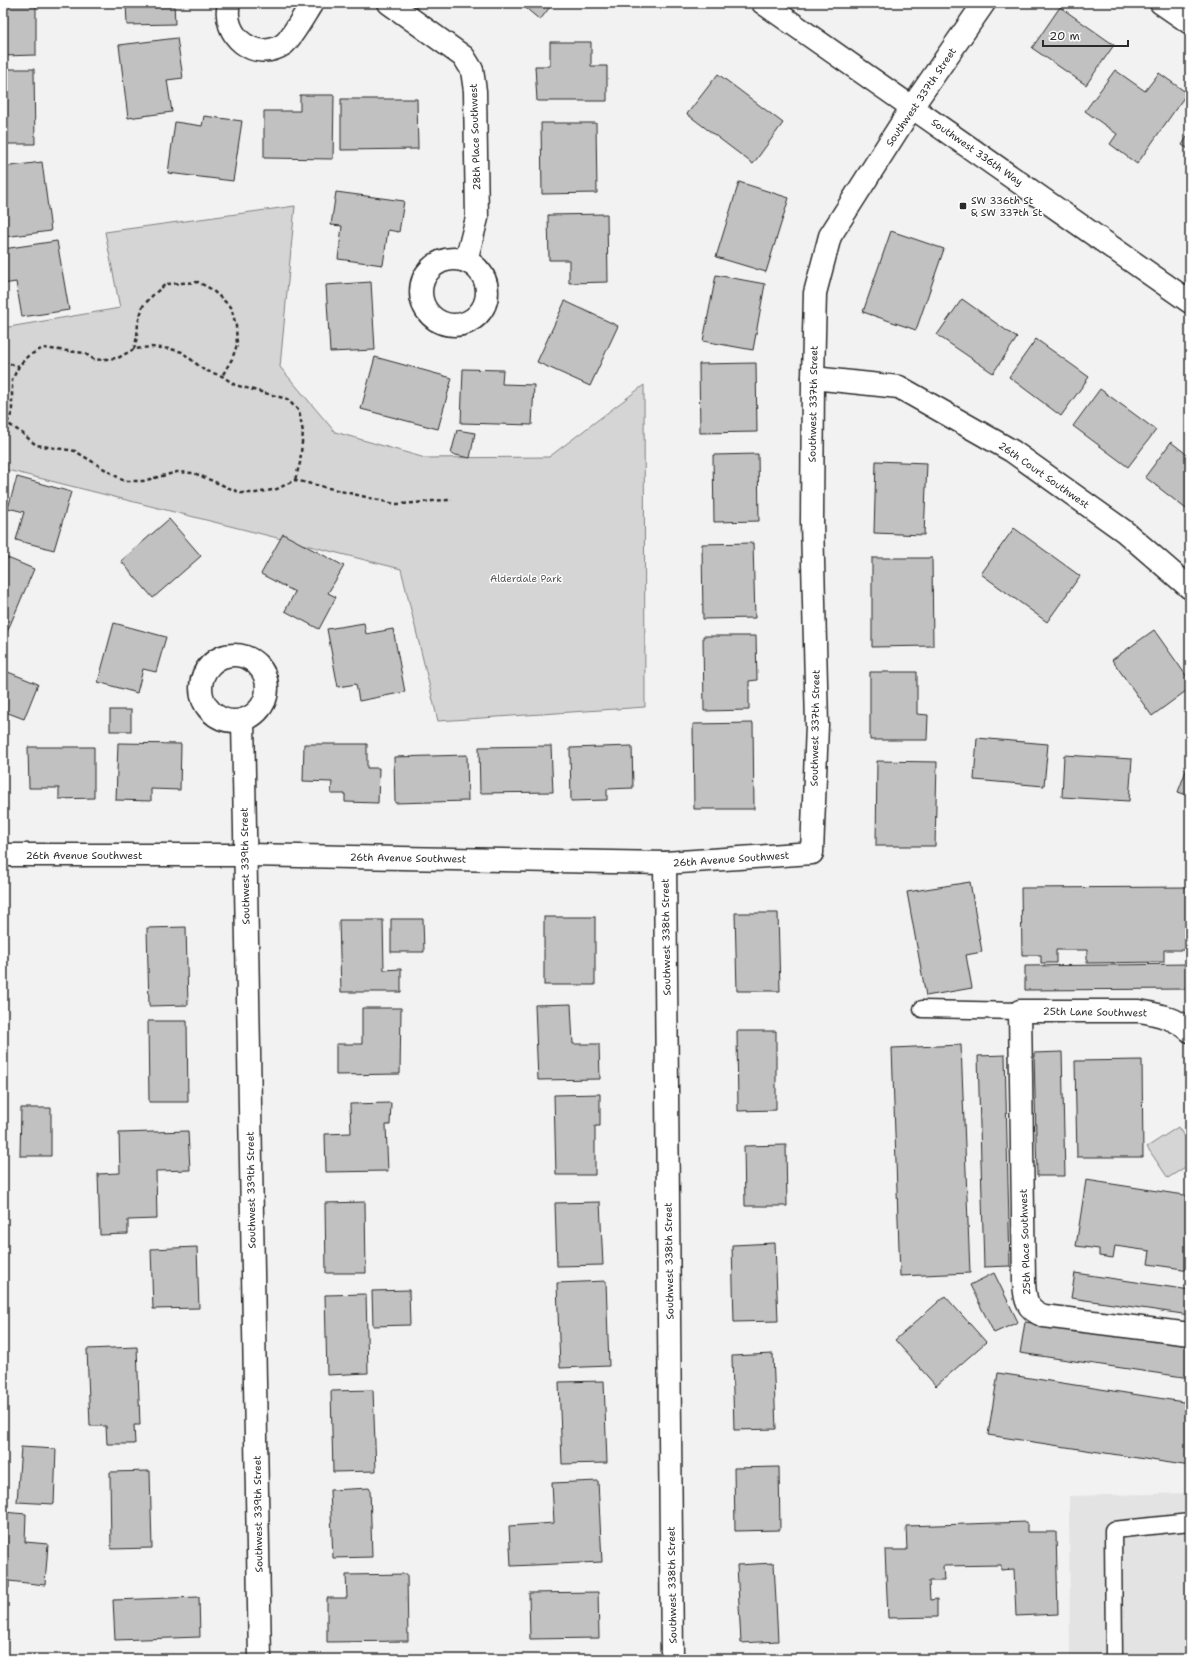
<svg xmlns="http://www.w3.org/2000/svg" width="1193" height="1662" font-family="'Shantell Sans',sans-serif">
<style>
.built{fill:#e3e3e3}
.green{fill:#d5d5d5;stroke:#808080}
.building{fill:#c1c1c1;stroke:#2b2b2b}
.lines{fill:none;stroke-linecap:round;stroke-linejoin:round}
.service-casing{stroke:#2b2b2b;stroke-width:19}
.minor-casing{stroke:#2b2b2b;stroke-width:25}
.secondary-casing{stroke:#2b2b2b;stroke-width:25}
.path{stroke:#2b2b2b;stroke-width:2.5;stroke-dasharray:4 3;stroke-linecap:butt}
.service{stroke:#fff;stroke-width:16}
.minor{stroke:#fff;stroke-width:22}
.secondary{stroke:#fff;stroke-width:22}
.poi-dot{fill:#2b2b2b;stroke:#fff;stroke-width:1.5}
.labels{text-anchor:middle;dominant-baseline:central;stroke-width:3;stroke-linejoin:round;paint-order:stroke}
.street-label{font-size:10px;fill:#2b2b2b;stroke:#fff}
.poi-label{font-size:10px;fill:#2b2b2b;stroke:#fff;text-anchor:start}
.park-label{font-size:10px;fill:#565656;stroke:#fff}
</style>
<rect width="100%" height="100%" fill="#f2f2f2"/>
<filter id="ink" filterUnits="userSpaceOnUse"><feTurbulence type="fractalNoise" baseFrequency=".025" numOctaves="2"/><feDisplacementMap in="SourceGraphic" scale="8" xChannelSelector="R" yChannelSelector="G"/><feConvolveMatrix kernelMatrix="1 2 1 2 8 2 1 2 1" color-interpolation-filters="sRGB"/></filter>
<g filter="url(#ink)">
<path class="built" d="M1190,1493V1659H1070L1069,1496Z"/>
<g class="green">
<path d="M295,206L280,367L335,432L425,458L549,457L644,385L645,707L438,721L401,569L3,469V328L120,308L105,232Z"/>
<path d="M1178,1127L1190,1145V1164L1168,1178L1147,1147Z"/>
</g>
<g class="building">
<path d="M3,3H36V55L3,56Z"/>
<path d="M126,3H174L175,24L127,25Z"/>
<path d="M520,3H553L540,20Z"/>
<path d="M1060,7L1114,45L1086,85L1032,48Z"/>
<path d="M177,38L183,78L167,80L172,112L128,118L119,45Z"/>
<path d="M550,42H591V66H607V101H537L535,66H550Z"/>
<path d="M3,69H34L35,144H3Z"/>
<path d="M1115,70L1145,91L1159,73L1187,93L1137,164L1110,144L1117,134L1085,111Z"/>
<path d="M718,74L783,123L753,164L687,114Z"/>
<path d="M300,95H334L333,159L264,158V111H300Z"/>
<path d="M341,99H417L418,149L341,150Z"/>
<path d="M204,116L242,121L233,181L168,173L175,122L202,126Z"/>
<path d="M541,123H596L597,193L542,194Z"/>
<path d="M1190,132V150L1182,145Z"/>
<path d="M42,162L51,231L4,237L3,167Z"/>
<path d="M739,182L789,198L766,272L716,257Z"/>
<path d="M336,192L404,201L399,232L388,230L383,265L338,259L342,226L331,225Z"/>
<path d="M607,214L608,282L569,283V260H549L548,215Z"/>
<path d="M891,231L944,249L916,330L863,312Z"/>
<path d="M57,241L69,310L22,317L16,282L3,284V249Z"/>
<path d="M716,275L765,284L753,350L703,341Z"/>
<path d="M371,282L375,350L330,352L326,285Z"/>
<path d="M962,299L1017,338L993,373L937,335Z"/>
<path d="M565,301L618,326L590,386L537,362Z"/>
<path d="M1036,339L1089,377L1061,416L1009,377Z"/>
<path d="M375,357L452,378L438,429L361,409Z"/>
<path d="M756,363L757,432L700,433L699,364Z"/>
<path d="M463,369L503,370L502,384L534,385L532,425L461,423Z"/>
<path d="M1100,389L1156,430L1128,467L1073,426Z"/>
<path d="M457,430L475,433L470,458L451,454Z"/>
<path d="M1171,442L1190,457V512L1145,477Z"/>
<path d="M758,454L759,521L714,522L713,455Z"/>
<path d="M876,461L927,463L924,535L874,533Z"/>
<path d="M17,477L71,492L54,550L16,540L24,512L8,508Z"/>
<path d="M169,519L201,556L153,598L121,561Z"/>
<path d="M1014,528L1080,576L1047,622L981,574Z"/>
<path d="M283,534L344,566L328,593L336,597L319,629L285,611L295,592L261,574Z"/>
<path d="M753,543L755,618L703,619L702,544Z"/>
<path d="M3,556L34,569L7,632L3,630Z"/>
<path d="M872,558H932L933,646L872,647Z"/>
<path d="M114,623L166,637L156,672L143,669L137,693L98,682Z"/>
<path d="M364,623L366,634L393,629L405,692L359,701L356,684L338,687L327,629Z"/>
<path d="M1154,630L1190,681V688L1152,716L1112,660Z"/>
<path d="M703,636H756L757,680L749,681V710L704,711Z"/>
<path d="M3,670L38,684L24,719L3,711Z"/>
<path d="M870,672H917V714L928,715L927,740H870Z"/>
<rect x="110" y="710" width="21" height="21"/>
<path d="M753,723L754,809H694L693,724Z"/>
<path d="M977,738L1048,744L1044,786L974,780Z"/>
<path d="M118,743L181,744L180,790L151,789V801L116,800Z"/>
<path d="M304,744H367V768H379L378,803L345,802V794H331L332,782L303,781Z"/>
<path d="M551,746L553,792L480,793L479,747Z"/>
<path d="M632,746L633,788L607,789V800L571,801L570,748Z"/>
<path d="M28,747H94V798L59,799V788H29Z"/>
<path d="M467,755L468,801L395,803L394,757Z"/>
<path d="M1064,755L1132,759L1129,801L1062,797Z"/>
<path d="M1190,760V796L1178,792Z"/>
<path d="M877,761L937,762L935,846H876Z"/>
<path d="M970,882L982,952L966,955L972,988L926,996L907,892Z"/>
<path d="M1190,887V950H1164V962L1087,963V950H1056V963H1041V955H1022L1021,888Z"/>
<path d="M735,913H778L780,991H737Z"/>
<rect x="544" y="917" width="51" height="68"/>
<path d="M391,919H423L424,952H391Z"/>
<path d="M339,920H383L384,970L401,969V992H341Z"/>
<path d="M186,927L188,1005L149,1006L147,928Z"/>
<path d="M1190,964V989L1025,990V966Z"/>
<path d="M571,1004L573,1044H599L600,1079L538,1080L535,1005Z"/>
<path d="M362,1008H401L400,1074L336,1075V1044H362Z"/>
<path d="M148,1021H187L188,1102H149Z"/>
<path d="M737,1031H776V1110L738,1111Z"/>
<path d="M961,1045L970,1273L900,1276L892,1048Z"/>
<path d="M1062,1052L1065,1176H1037L1034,1053Z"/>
<path d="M1005,1055L1010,1266L984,1267L978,1056Z"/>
<path d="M1142,1060L1143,1157H1077L1075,1061Z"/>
<path d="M600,1094V1126H595V1175H556L554,1095Z"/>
<path d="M391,1103L390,1125H386L388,1171L326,1172L325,1134L351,1133L350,1104Z"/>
<path d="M21,1108H51V1156H20Z"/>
<path d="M188,1131L190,1170L156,1171L157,1219L128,1220V1234L100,1235L98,1174L120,1173L119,1133Z"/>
<path d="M786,1145L787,1206H745L744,1146Z"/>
<path d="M1086,1180L1190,1196V1270L1148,1264L1150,1251L1115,1246L1113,1258L1099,1256V1249L1076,1246Z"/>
<path d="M365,1202L366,1273H326L325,1203Z"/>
<path d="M600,1202L603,1265L557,1266L555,1203Z"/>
<path d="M775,1243L778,1321L734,1322L732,1245Z"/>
<path d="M197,1247L199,1308L153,1309L151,1249Z"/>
<path d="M994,1273L1018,1322L994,1333L970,1285Z"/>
<path d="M1075,1273L1190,1290V1315L1071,1298Z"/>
<path d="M606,1281L609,1366L560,1368L557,1283Z"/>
<path d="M409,1290L410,1325L373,1326L372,1291Z"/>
<path d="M366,1294L368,1373L327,1375L325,1295Z"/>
<path d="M945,1296L986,1342L936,1386L895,1340Z"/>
<path d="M1025,1322L1190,1346V1378L1020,1353Z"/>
<path d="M137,1347L140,1425H134L135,1444H107L106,1426H90L87,1349Z"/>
<path d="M773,1354L776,1429L734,1430L732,1356Z"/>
<path d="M998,1373L1190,1403V1466L988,1435Z"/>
<path d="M604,1381L607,1463L562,1464L559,1382Z"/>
<path d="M373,1390L376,1471L333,1472L331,1391Z"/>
<path d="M21,1447L56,1449L54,1504L17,1502Z"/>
<path d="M779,1467L780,1530L735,1531L734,1468Z"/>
<path d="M150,1471L152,1548L111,1549L110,1472Z"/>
<path d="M598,1481L602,1562L511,1566L509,1526L554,1523L552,1483Z"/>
<path d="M370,1488L372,1557L333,1558L330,1490Z"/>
<path d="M3,1512L26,1514L25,1542L48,1544L45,1585L9,1581V1588L3,1587Z"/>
<path d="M1027,1522V1532H1056L1058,1614L1016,1616L1014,1569L1001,1570V1565L943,1566L944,1581H929L930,1600L937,1599V1617L888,1618L885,1550H907L906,1526Z"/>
<path d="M774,1563L778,1641L741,1643L737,1565Z"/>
<path d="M407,1574L408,1641L327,1642V1598H347L346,1575Z"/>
<path d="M598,1592L599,1638L530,1639L529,1593Z"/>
<path d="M199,1597L200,1637L115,1640L113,1600Z"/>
</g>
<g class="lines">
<defs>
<g id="service">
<path d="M922,1009L1020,1011"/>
<path d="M1114,1659L1113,1530L1190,1522"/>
</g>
<g id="minor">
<path d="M229,3C221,35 255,64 284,44C291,39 306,12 312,3"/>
<path d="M389,3L464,57L472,70L475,91L477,218L466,261"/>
<path d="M1161,3L1190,23"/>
<circle cx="454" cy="292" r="33"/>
<path d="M813,378L899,387L1012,451L1124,531L1190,588"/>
<circle cx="234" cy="688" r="33"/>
<path d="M243,720L260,1659"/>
<path d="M3,855H245L665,863L812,853L817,725L812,521L813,378L815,293L830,236L912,107L984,3"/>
<path d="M665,863L672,1659"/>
<path d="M1190,1031C1176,1018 1157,1014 1139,1011H1020L1024,1282C1025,1300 1026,1309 1044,1316L1190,1334"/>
</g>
<path id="secondary" d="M763,3L1190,302"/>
</defs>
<use href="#service" class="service-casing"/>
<use href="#minor" class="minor-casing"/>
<use href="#secondary" class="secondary-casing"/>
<g class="path">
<path d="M134,349L137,337L138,323L143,306L153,295L166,284L198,282L211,289L231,307L236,326L237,345L232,359L222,376"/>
<path d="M3,362L19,366"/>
<path d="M3,423H7L22,433L36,445L75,451L124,481H143L177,472L194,473L241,493H256L277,489L295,480L395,504C414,504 432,500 452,500"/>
<path d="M7,423L12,413V380L19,366L28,356L43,348L84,353L95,360L118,358L134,349L151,347L171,349L182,352L204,370L222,376L235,385L287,399L299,411L303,432L300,463L295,480"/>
</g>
<use href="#service" class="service"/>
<use href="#minor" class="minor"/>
<use href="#secondary" class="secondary"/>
</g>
</g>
<rect class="poi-dot" x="959" y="202" width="8" height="8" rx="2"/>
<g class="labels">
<g class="street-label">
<text transform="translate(921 97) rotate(-56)">Southwest 337th Street</text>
<text transform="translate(475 137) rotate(-92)">28th Place Southwest</text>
<text transform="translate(977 152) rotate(35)">Southwest 336th Way</text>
<text transform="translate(813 404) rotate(-89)">Southwest 337th Street</text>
<text transform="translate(1044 475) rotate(35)">26th Court Southwest</text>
<text transform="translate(815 728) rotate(-89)">Southwest 337th Street</text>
<text x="84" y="855">26th Avenue Southwest</text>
<text transform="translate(408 858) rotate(1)">26th Avenue Southwest</text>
<text transform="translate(731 859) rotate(-4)">26th Avenue Southwest</text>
<text transform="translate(245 866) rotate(-91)">Southwest 339th Street</text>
<text transform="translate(666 937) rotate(-91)">Southwest 338th Street</text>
<text transform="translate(1095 1012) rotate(1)">25th Lane Southwest</text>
<text transform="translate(251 1190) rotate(-91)">Southwest 339th Street</text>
<text transform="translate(1025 1242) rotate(-92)">25th Place Southwest</text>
<text transform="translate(669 1261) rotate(-91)">Southwest 338th Street</text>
<text transform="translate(258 1514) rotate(-91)">Southwest 339th Street</text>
<text transform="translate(672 1585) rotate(-91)">Southwest 338th Street</text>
</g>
<g class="poi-label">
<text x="971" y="200">SW 336th St<tspan x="971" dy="12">&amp; SW 337th St</tspan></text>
</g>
<g class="park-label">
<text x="526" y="578">Alderdale Park</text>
</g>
</g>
<rect width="1193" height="1662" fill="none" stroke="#fff" stroke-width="16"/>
<rect x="8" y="8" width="1177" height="1646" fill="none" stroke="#2b2b2b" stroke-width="1.5" filter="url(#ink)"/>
<path d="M1043 40v6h85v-6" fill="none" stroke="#2b2b2b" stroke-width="2"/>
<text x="1049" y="40" font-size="12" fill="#2b2b2b" stroke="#ffffff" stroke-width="3" paint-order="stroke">20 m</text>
</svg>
